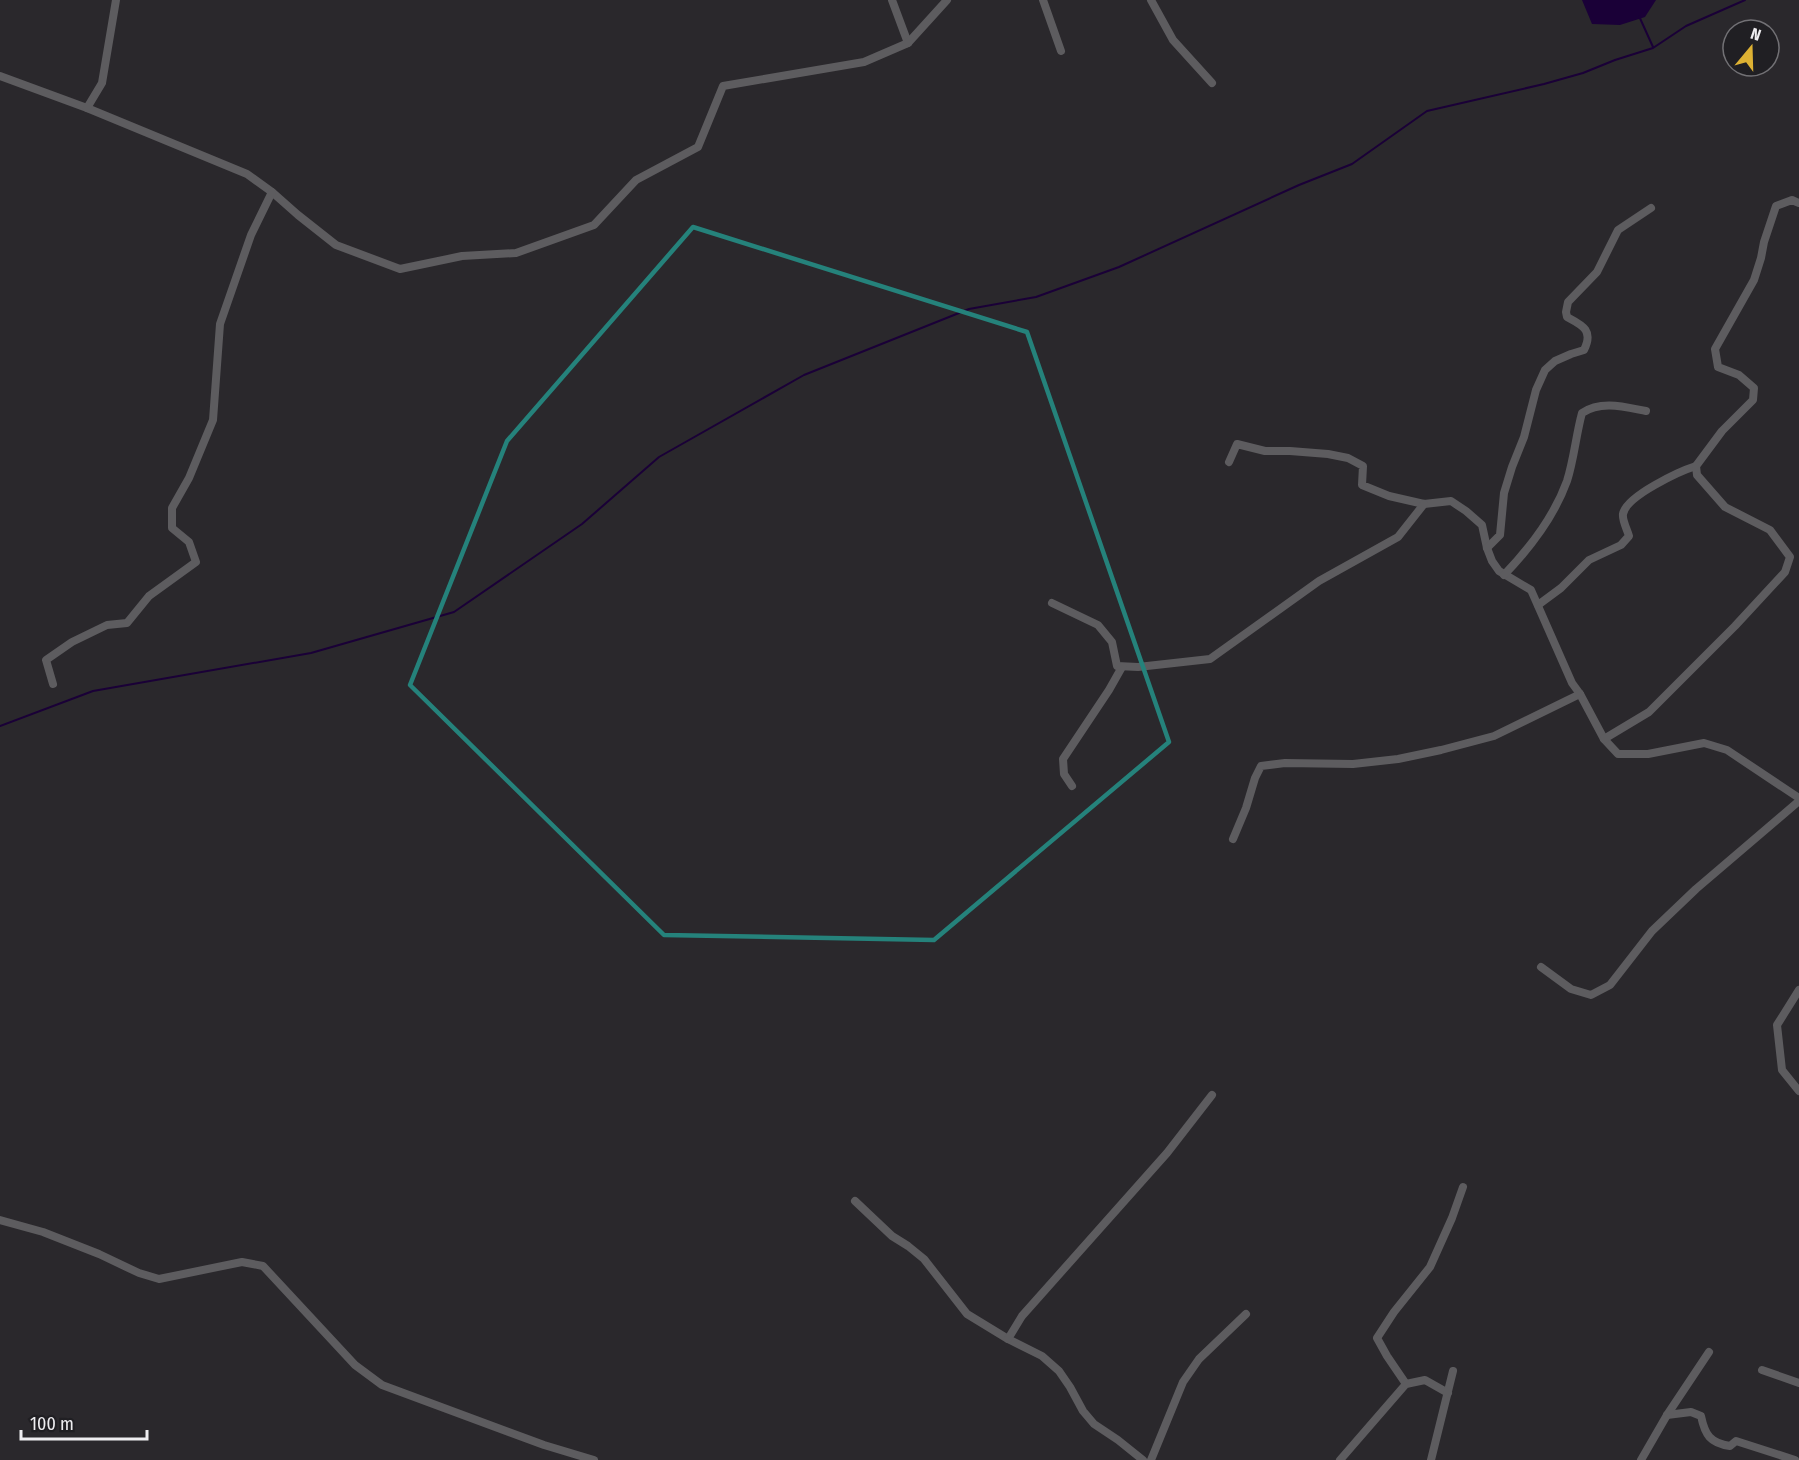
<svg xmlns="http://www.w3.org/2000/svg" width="1799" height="1460" font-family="'Fira Sans Condensed',sans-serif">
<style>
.water{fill:#1a0037}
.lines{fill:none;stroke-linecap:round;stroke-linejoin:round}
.stream{stroke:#1a0037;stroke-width:2}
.minor{stroke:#5d5c5f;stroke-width:8}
.marked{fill:none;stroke:#25827b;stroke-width:4.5;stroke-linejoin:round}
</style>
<rect width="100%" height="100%" fill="#2a282c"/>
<path class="water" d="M1582,0H1656L1645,17L1620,25L1592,24Z"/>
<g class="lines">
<g class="stream">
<path d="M1639,16L1653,47"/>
<path d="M0,726L93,691L311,653L454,612L582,524L659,457L804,375L969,309L1036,297L1119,267L1299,185L1352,164L1427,111L1544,84L1583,73L1615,60L1653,48L1686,26L1745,0"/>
</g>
<g class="minor">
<path d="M892,0L908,43"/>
<path d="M1043,0L1061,51"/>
<path d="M1151,0L1173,40L1212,83"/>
<path d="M0,76L87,108L247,174L272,192L298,215L336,245L400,269L462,256L516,253L594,225L636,180L698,147L723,86L864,62L908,43L947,0"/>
<path d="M87,108L102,83L116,0"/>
<path d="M1229,462L1237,444L1265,451H1290L1328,454L1348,458L1363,466L1362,485L1389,496L1424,504L1451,501L1466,511L1482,525L1487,548L1492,561L1499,571L1531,590L1572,683L1580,694L1604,739L1618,754H1648L1704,743L1727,750L1799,798"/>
<path d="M1487,548L1500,535L1504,493L1512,467L1524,437L1536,390L1545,370L1555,361L1571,354L1584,350C1594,330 1582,325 1567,317L1566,312L1568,302L1597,272L1618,230L1651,208"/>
<path d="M1504,575C1530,548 1554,517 1567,481C1574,459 1576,435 1582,413C1601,400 1625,407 1646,411"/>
<path d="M1052,603L1098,625L1112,642L1117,666L1138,667L1210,659L1319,581L1398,537L1424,504"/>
<path d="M1538,605L1561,588L1589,560L1621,545L1629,536C1627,529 1622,520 1623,514C1626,496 1680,471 1696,466"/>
<path d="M53,684L46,660L72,642L107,625L127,623L149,596L196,562L189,542L172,528V508L189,478L213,420L220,324L251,235L272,192"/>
<path d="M1604,739L1649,712L1735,626L1785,572L1790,557L1770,530L1725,507L1697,475L1696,466L1722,431L1753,400L1754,388L1739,375L1718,367L1715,349L1754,280L1761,258L1764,242L1776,206L1792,200L1799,203"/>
<path d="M1072,786L1064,774L1063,759L1109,690L1122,667"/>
<path d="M1233,839L1246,808L1255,778L1261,766L1285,763L1353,764L1398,759L1441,750L1494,736L1580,694"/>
<path d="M1541,967L1571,989L1591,995L1610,985L1652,931L1696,889L1799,801"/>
<path d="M1799,990L1777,1025L1782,1070L1799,1091"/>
<path d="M855,1201L892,1236L908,1246L924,1259L967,1314L1008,1339L1042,1356L1059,1371L1070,1387L1083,1411L1094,1424L1118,1440L1143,1460"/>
<path d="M0,1220L43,1232L99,1254L139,1273L159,1279L242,1262L263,1266L355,1365L382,1385L544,1445L594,1460"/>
<path d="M1008,1339L1022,1316L1167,1153L1212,1095"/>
<path d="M1762,1370L1799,1383"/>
<path d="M1406,1384L1387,1356L1377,1338L1394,1312L1430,1267L1452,1218L1463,1187"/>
<path d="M1667,1415L1691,1412L1701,1416C1705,1435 1710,1443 1730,1446L1736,1441L1795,1460"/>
<path d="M1151,1460L1183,1382L1199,1359L1246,1314"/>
<path d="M1340,1460L1406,1384L1425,1380L1448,1393"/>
<path d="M1431,1460L1453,1371"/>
<path d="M1641,1460L1667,1415L1709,1352"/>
</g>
</g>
<path class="marked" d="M693,227L1027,332L1169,742L934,940L664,935L410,685L507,441Z"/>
<g transform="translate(1751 48) rotate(19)"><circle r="28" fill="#201f23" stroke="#727175" stroke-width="1.5"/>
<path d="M0-4.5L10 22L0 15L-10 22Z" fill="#ddb133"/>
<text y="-9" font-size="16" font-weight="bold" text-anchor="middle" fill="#eeedf0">N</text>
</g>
<path d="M21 1430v9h126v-9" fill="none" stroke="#eeedf0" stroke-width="3"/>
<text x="30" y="1430" font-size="18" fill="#eeedf0" stroke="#201f23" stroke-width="4.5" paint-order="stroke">100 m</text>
</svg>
